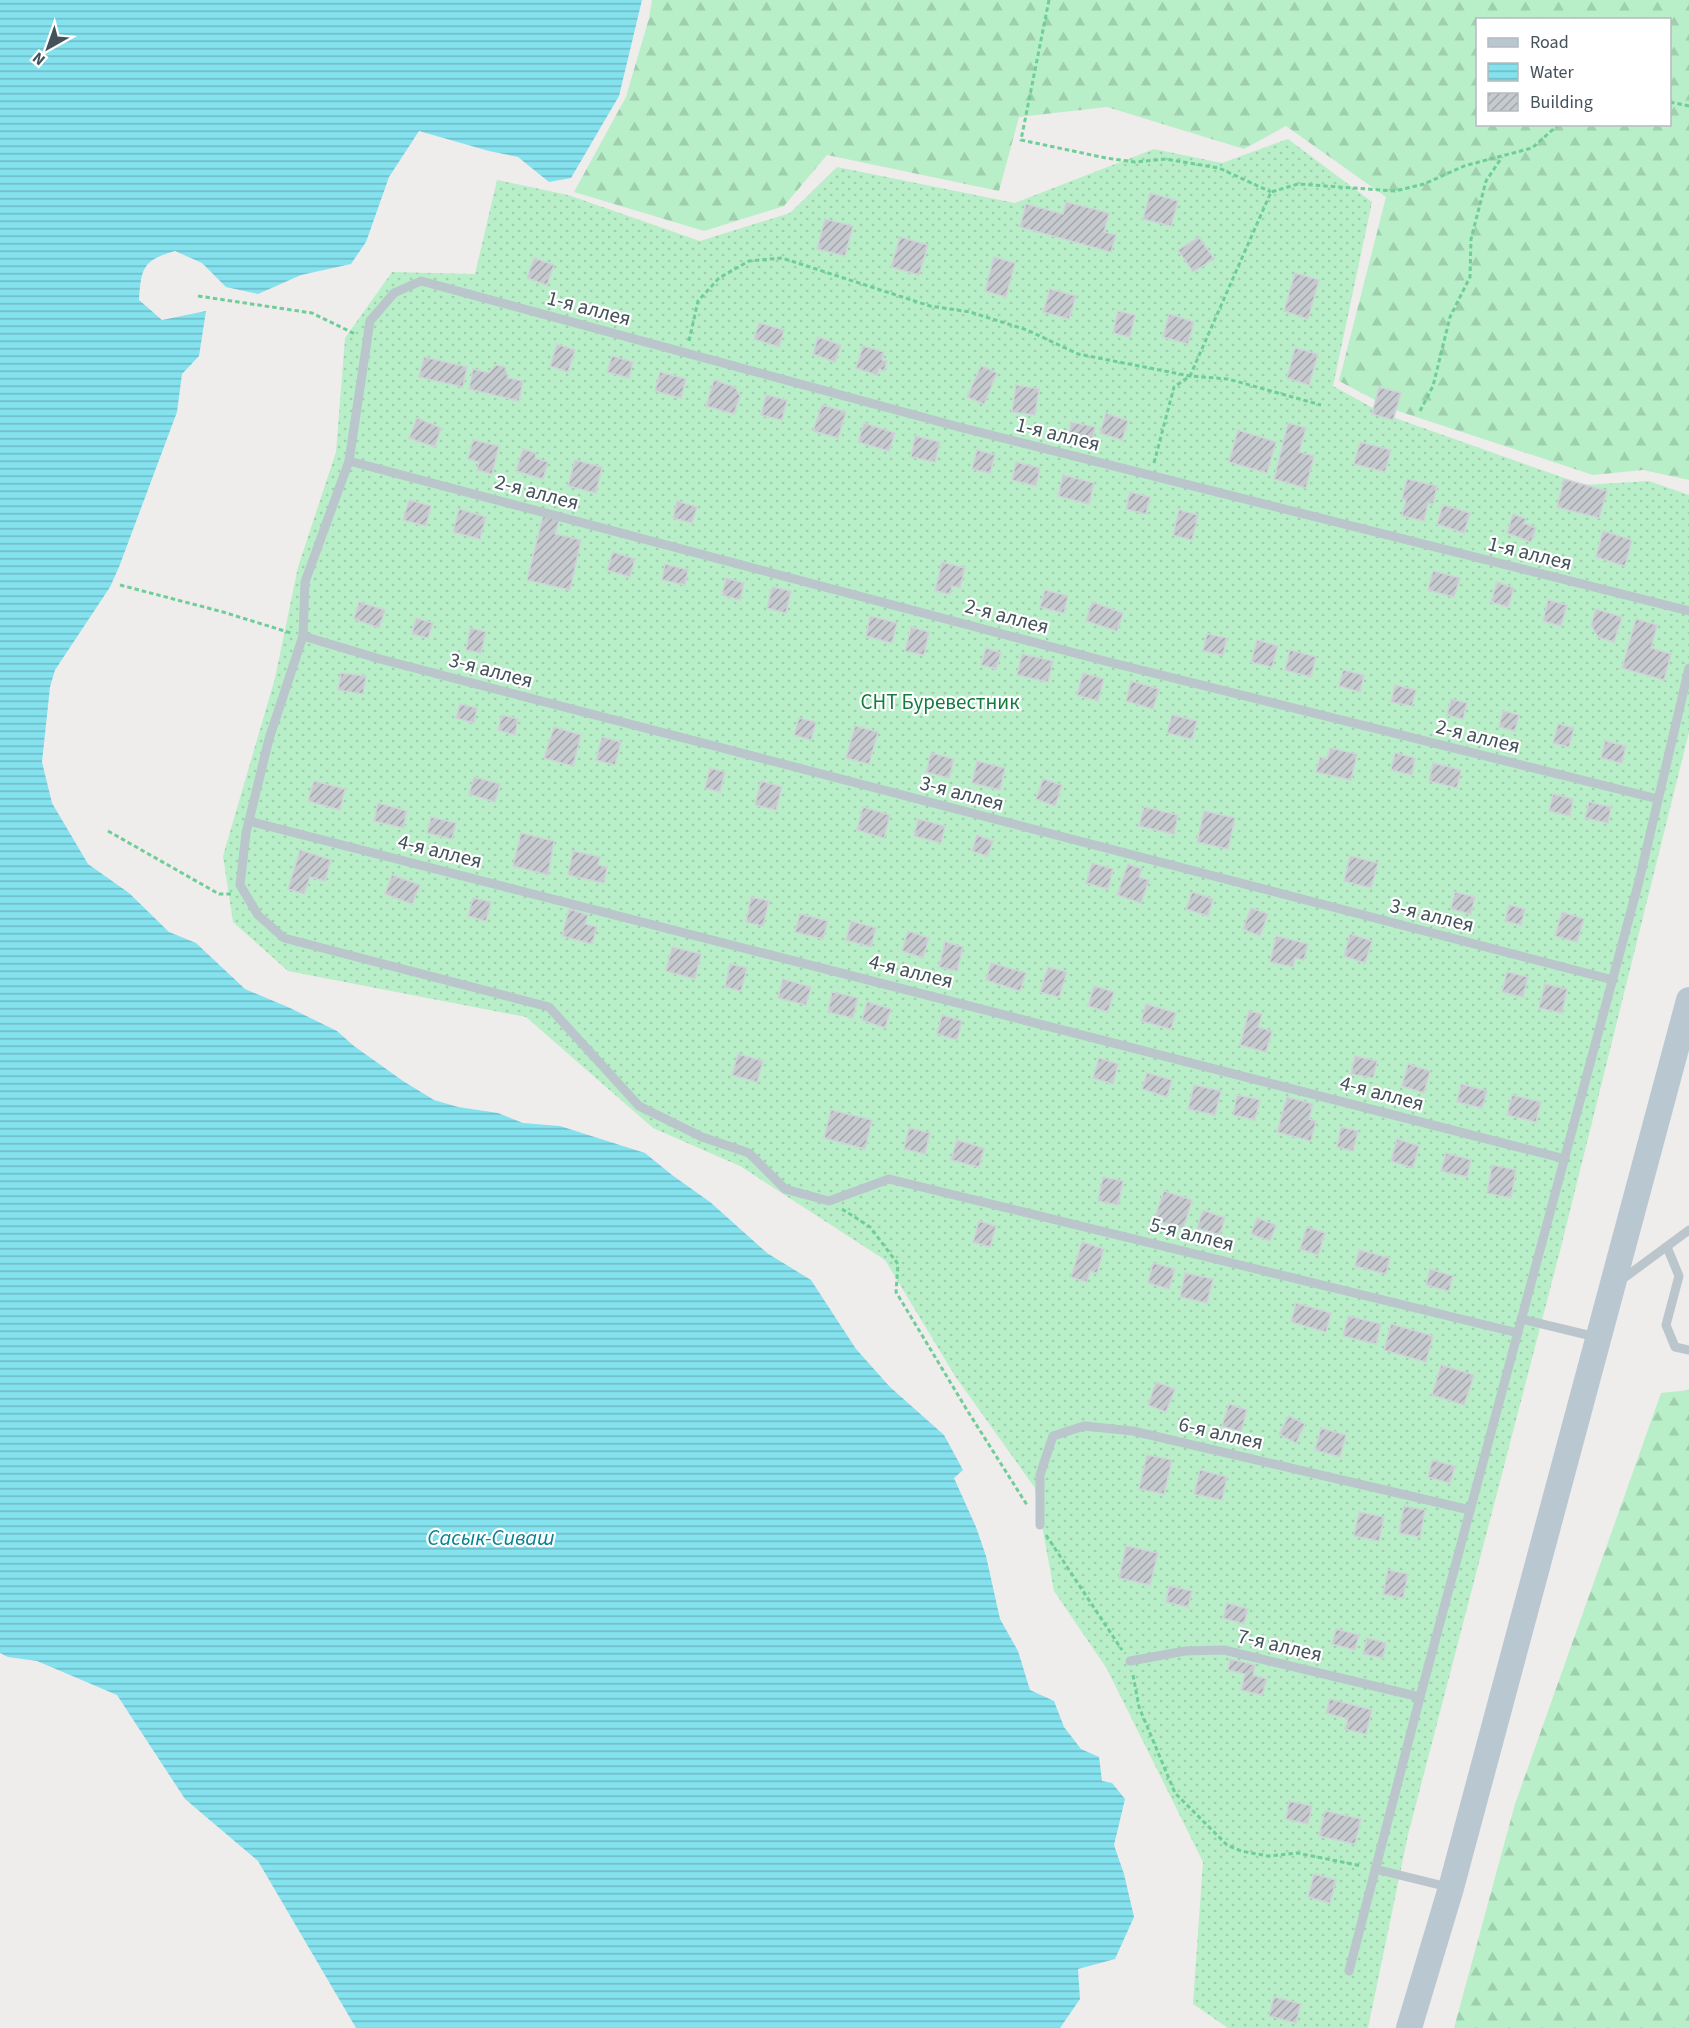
<svg xmlns="http://www.w3.org/2000/svg" width="1689" height="2028" font-family="'Source Sans 3',sans-serif">
<style>
.forest{fill:url(#forest-firs);fill-rule:evenodd}
.garden{fill:url(#garden-dots)}
.water{fill:url(#water-rules)}
.building{fill:url(#building-hatch);stroke:#d0d3d8;stroke-width:1.5}
.lines{fill:none;stroke-linecap:round;stroke-linejoin:round}
.path{stroke:#6fce97;stroke-width:3;stroke-dasharray:4.5 3;stroke-linecap:butt}
.service{stroke:#bac5cc;stroke-width:9}
.secondary{stroke:#b9c7d1;stroke-width:26}
.labels{text-anchor:middle;dominant-baseline:central;stroke-width:4.5;stroke-linejoin:round;paint-order:stroke}
.street-label{font-size:21px;fill:#44525a;stroke:#fff}
.park-label{font-size:21px;fill:#147c3f;stroke:#fff}
.water-label{font-size:22px;font-style:italic;fill:#098292;stroke:#fff}
</style>
<defs>
<pattern id="forest-firs" width="22" height="20" patternUnits="userSpaceOnUse" patternTransform="scale(1.5)"><rect width="22" height="20" fill="#b8efc8"/><path d="M5 1l3.5 6h-7zM16 11l3.5 6h-7z" fill="#9fcfae"/></pattern>
<pattern id="garden-dots" width="8" height="8" patternUnits="userSpaceOnUse" patternTransform="scale(1.5)"><rect width="8" height="8" fill="#b8efc8"/><path d="M2 2h.1M6 6h.1" fill="none" stroke="#9fcfae" stroke-width="1.8" stroke-linecap="round"/></pattern>
<pattern id="water-rules" width="6" height="5" patternUnits="userSpaceOnUse" patternTransform="scale(1.5)"><rect width="6" height="5" fill="#84e1ee"/><path d="M0 2.5h6" fill="none" stroke="#6eb9c4"/></pattern>
<pattern id="building-hatch" width="6" height="6" patternUnits="userSpaceOnUse" patternTransform="scale(1.5)"><rect width="6" height="6" fill="#c6cacf"/><path d="M-1 1l2-2M0 6l6-6M5 7l2-2" fill="none" stroke="#a2a7ab"/></pattern>
</defs>
<rect width="100%" height="100%" fill="#efecec"/>
<g class="forest">
<path d="M652,0H1689V480L1643,470L1593,475L1392,409L1339,381L1386,197L1286,126L1244,149L1107,107L1019,117L999,191L827,155L784,206L704,231L574,192L626,97L649,18ZM1478,20H1670V124H1478Z"/>
<path d="M1689,1390V2028H1454L1515,1804L1661,1393Z"/>
</g>
<path class="garden" d="M1288,139L1372,202L1333,386L1384,414L1584,485L1649,481L1689,495V732L1560,1251L1408,1835L1368,2028H1228L1193,2004L1203,1862L1107,1669L1054,1591L1035,1488L955,1376L885,1260L740,1166L653,1128L526,1017L288,971L233,922L223,856L275,678L298,567L336,452L345,338L392,272L475,274L497,180L568,195L700,241L790,213L837,167L1015,203L1154,149L1222,163Z"/>
<path class="water" d="M0,0H642L619,96L571,178L549,182L518,157L489,151L419,131L389,177L366,242L351,264L301,275L258,294L226,287L202,263L175,251C143,260 141,268 139,300L162,320L206,311L199,356L182,374L177,412L119,567L110,587L55,670L50,687L42,762L52,803L88,864L129,893L169,932L196,943L245,989L290,1008L337,1031L354,1046L403,1081L434,1100L458,1107L498,1113L523,1123L560,1126L645,1153L672,1175L710,1202L767,1253L811,1280L856,1349L890,1387L944,1435L963,1470L954,1478L976,1527L986,1556L1000,1619L1018,1651L1030,1690L1054,1701L1064,1727L1081,1749L1099,1757L1102,1781L1112,1783L1125,1799L1114,1845L1124,1874L1134,1917L1115,1959L1078,1969L1080,1999L1060,2028H356L258,1861L185,1799L117,1695L37,1661L8,1657L0,1653Z"/>
<g class="building">
<path d="M1150,193L1178,201L1171,226L1143,219Z"/>
<path d="M1066,202L1109,213L1104,232L1116,235L1111,252L1020,227L1026,204L1063,214Z"/>
<path d="M825,219L853,226L845,256L817,249Z"/>
<path d="M900,237L928,245L919,275L891,267Z"/>
<path d="M1199,237L1214,259L1193,272L1178,250Z"/>
<path d="M994,257L1015,263L1006,297L985,291Z"/>
<path d="M534,258L554,265L547,285L527,278Z"/>
<path d="M1295,273L1319,280L1308,319L1284,311Z"/>
<path d="M1050,289L1076,296L1069,319L1043,312Z"/>
<path d="M1118,311L1135,315L1130,337L1113,333Z"/>
<path d="M1169,314L1194,322L1188,344L1163,337Z"/>
<path d="M759,323L784,330L779,347L754,339Z"/>
<path d="M818,337L841,345L835,362L813,354Z"/>
<path d="M557,344L575,350L568,372L550,366Z"/>
<path d="M863,346L884,352L882,360L887,361L884,371L879,369L877,375L856,368Z"/>
<path d="M1295,348L1318,354L1309,385L1287,378Z"/>
<path d="M612,356L633,362L629,378L607,372Z"/>
<path d="M424,357L467,367L463,387L419,377Z"/>
<path d="M496,365L505,367L508,378L523,381L519,401L469,389L473,369L489,373Z"/>
<path d="M981,366L997,373L984,404L967,397Z"/>
<path d="M660,372L686,379L681,398L655,391Z"/>
<path d="M714,380L735,387L740,396L734,414L706,406Z"/>
<path d="M1016,385L1039,389L1035,415L1012,412Z"/>
<path d="M1379,387L1401,393L1393,420L1372,414Z"/>
<path d="M766,395L787,400L782,420L761,415Z"/>
<path d="M822,405L846,412L838,438L813,431Z"/>
<path d="M1106,413L1128,421L1122,440L1100,433Z"/>
<path d="M417,418L441,428L435,447L409,438Z"/>
<path d="M1071,422L1095,427L1092,443L1068,438Z"/>
<path d="M864,423L895,433L889,451L858,442Z"/>
<path d="M1288,423L1306,428L1299,452L1314,456L1306,488L1274,479Z"/>
<path d="M1238,430L1276,442L1267,473L1229,462Z"/>
<path d="M915,436L940,442L935,462L911,457Z"/>
<path d="M473,440L499,446L492,474L477,470L479,462L468,459Z"/>
<path d="M1360,442L1391,450L1385,472L1354,464Z"/>
<path d="M523,449L536,453L535,458L548,462L543,479L516,471Z"/>
<path d="M977,450L995,455L990,473L972,469Z"/>
<path d="M575,460L602,467L596,493L568,486Z"/>
<path d="M1016,462L1040,468L1036,486L1012,480Z"/>
<path d="M1063,475L1094,483L1089,504L1058,496Z"/>
<path d="M1407,479L1437,486L1433,504L1428,503L1424,521L1402,516L1406,500L1402,499Z"/>
<path d="M1564,479L1607,491L1599,518L1557,507Z"/>
<path d="M1130,492L1150,497L1146,514L1126,509Z"/>
<path d="M409,500L431,506L426,526L403,520Z"/>
<path d="M677,501L697,507L692,523L673,518Z"/>
<path d="M1443,505L1470,513L1464,533L1437,524Z"/>
<path d="M459,509L486,517L480,539L453,532Z"/>
<path d="M1179,510L1198,515L1192,540L1173,535Z"/>
<path d="M1513,514L1526,519L1524,523L1536,528L1531,542L1507,533Z"/>
<path d="M543,516L559,520L555,534L581,540L570,590L527,580Z"/>
<path d="M1603,531L1632,540L1625,566L1596,557Z"/>
<path d="M613,552L635,559L630,577L607,570Z"/>
<path d="M942,562L965,568L960,588L952,586L950,594L935,591Z"/>
<path d="M665,564L688,570L685,585L662,580Z"/>
<path d="M1433,571L1460,578L1454,597L1428,590Z"/>
<path d="M726,578L744,583L740,600L722,595Z"/>
<path d="M1497,582L1514,588L1508,607L1491,602Z"/>
<path d="M772,587L791,591L786,613L767,608Z"/>
<path d="M1045,590L1068,596L1064,613L1040,607Z"/>
<path d="M1548,600L1567,605L1561,626L1543,621Z"/>
<path d="M359,602L385,610L379,628L354,619Z"/>
<path d="M1092,602L1123,613L1117,631L1086,621Z"/>
<path d="M1596,609L1622,617L1614,642L1598,637L1591,625Z"/>
<path d="M870,616L897,623L892,643L866,636Z"/>
<path d="M416,618L433,623L428,638L412,634Z"/>
<path d="M1636,619L1657,625L1651,648L1671,654L1664,680L1622,668Z"/>
<path d="M911,627L929,632L924,655L905,651Z"/>
<path d="M470,628L486,632L481,653L466,650Z"/>
<path d="M1207,634L1227,638L1223,655L1203,651Z"/>
<path d="M1257,640L1278,646L1272,667L1251,662Z"/>
<path d="M986,648L1001,653L996,669L981,665Z"/>
<path d="M1290,650L1316,657L1311,677L1285,670Z"/>
<path d="M1022,654L1053,661L1048,682L1017,675Z"/>
<path d="M1343,670L1364,675L1360,692L1339,686Z"/>
<path d="M341,673L366,676L363,694L338,690Z"/>
<path d="M1083,673L1104,679L1098,701L1077,695Z"/>
<path d="M1131,681L1159,689L1153,709L1126,701Z"/>
<path d="M1395,685L1416,690L1412,706L1391,702Z"/>
<path d="M1451,699L1467,703L1463,719L1447,715Z"/>
<path d="M460,704L477,708L474,723L456,718Z"/>
<path d="M1503,711L1519,715L1515,731L1499,727Z"/>
<path d="M502,715L518,719L515,735L498,730Z"/>
<path d="M1172,715L1197,721L1192,739L1167,733Z"/>
<path d="M799,718L816,722L811,740L794,735Z"/>
<path d="M1558,724L1574,728L1569,747L1553,743Z"/>
<path d="M855,726L878,732L869,764L846,758Z"/>
<path d="M554,727L581,735L573,766L544,758Z"/>
<path d="M602,737L621,742L615,765L596,760Z"/>
<path d="M1605,741L1626,746L1622,763L1601,758Z"/>
<path d="M1330,748L1357,754L1351,780L1316,772L1320,757L1327,759Z"/>
<path d="M931,753L954,759L949,778L926,772Z"/>
<path d="M1395,753L1415,758L1412,775L1391,770Z"/>
<path d="M977,761L1005,768L1000,790L972,783Z"/>
<path d="M1433,763L1461,770L1457,788L1429,781Z"/>
<path d="M710,768L725,772L720,792L705,788Z"/>
<path d="M474,777L500,784L495,802L469,794Z"/>
<path d="M1043,779L1062,785L1055,806L1036,799Z"/>
<path d="M314,781L345,789L340,810L308,801Z"/>
<path d="M761,781L782,787L776,810L755,805Z"/>
<path d="M1553,794L1573,799L1570,816L1549,811Z"/>
<path d="M1589,802L1611,807L1608,823L1585,818Z"/>
<path d="M378,803L407,811L403,828L374,821Z"/>
<path d="M863,807L890,815L884,838L857,830Z"/>
<path d="M1144,807L1178,815L1174,834L1139,826Z"/>
<path d="M1204,811L1235,818L1228,849L1197,842Z"/>
<path d="M431,817L456,823L452,839L427,833Z"/>
<path d="M918,819L945,826L941,843L914,836Z"/>
<path d="M521,833L554,841L548,875L513,866Z"/>
<path d="M977,835L993,841L987,856L972,851Z"/>
<path d="M300,850L331,860L325,881L310,877L304,894L288,889Z"/>
<path d="M573,851L600,857L598,865L607,867L604,883L568,875Z"/>
<path d="M1350,856L1378,863L1371,888L1344,881Z"/>
<path d="M1092,863L1113,869L1108,889L1086,883Z"/>
<path d="M1128,864L1142,869L1139,877L1149,880L1141,903L1117,895Z"/>
<path d="M392,875L420,885L412,904L385,894Z"/>
<path d="M1192,892L1213,899L1208,916L1186,909Z"/>
<path d="M1455,892L1475,897L1471,914L1451,909Z"/>
<path d="M751,897L769,901L763,926L746,922Z"/>
<path d="M473,898L491,902L486,921L468,916Z"/>
<path d="M1509,905L1525,909L1521,925L1505,921Z"/>
<path d="M1251,908L1268,914L1260,936L1243,929Z"/>
<path d="M569,909L588,915L585,924L597,927L592,944L562,936Z"/>
<path d="M1562,912L1584,919L1577,942L1555,936Z"/>
<path d="M800,914L828,921L823,939L795,932Z"/>
<path d="M851,921L876,928L871,947L846,940Z"/>
<path d="M908,931L929,938L923,958L902,951Z"/>
<path d="M1350,934L1372,941L1365,963L1344,956Z"/>
<path d="M1276,936L1308,944L1304,960L1295,958L1293,967L1270,962Z"/>
<path d="M945,942L963,947L957,971L939,967Z"/>
<path d="M672,947L701,954L695,979L666,971Z"/>
<path d="M991,963L1026,973L1020,991L986,980Z"/>
<path d="M730,964L747,968L741,991L725,987Z"/>
<path d="M1048,967L1067,972L1059,997L1040,992Z"/>
<path d="M1507,972L1528,977L1523,997L1502,992Z"/>
<path d="M783,979L811,987L806,1005L778,998Z"/>
<path d="M1545,984L1567,989L1562,1013L1539,1008Z"/>
<path d="M1094,986L1114,992L1108,1012L1088,1006Z"/>
<path d="M832,992L858,998L853,1018L828,1012Z"/>
<path d="M867,1002L891,1009L885,1028L862,1020Z"/>
<path d="M1146,1004L1176,1013L1171,1029L1141,1021Z"/>
<path d="M1249,1011L1262,1014L1258,1027L1272,1031L1266,1052L1240,1045Z"/>
<path d="M942,1015L962,1021L957,1040L937,1034Z"/>
<path d="M738,1054L763,1061L757,1082L732,1075Z"/>
<path d="M1355,1056L1377,1061L1373,1078L1351,1074Z"/>
<path d="M1099,1058L1118,1064L1113,1084L1093,1078Z"/>
<path d="M1408,1064L1430,1071L1424,1093L1402,1086Z"/>
<path d="M1147,1073L1172,1080L1167,1097L1142,1089Z"/>
<path d="M1461,1084L1487,1091L1482,1108L1457,1102Z"/>
<path d="M1194,1085L1221,1091L1215,1115L1188,1109Z"/>
<path d="M1237,1095L1260,1100L1255,1120L1233,1115Z"/>
<path d="M1512,1095L1541,1102L1536,1122L1507,1115Z"/>
<path d="M1287,1097L1313,1104L1309,1119L1316,1121L1311,1141L1277,1132Z"/>
<path d="M831,1110L872,1120L865,1149L824,1138Z"/>
<path d="M1341,1127L1358,1131L1353,1151L1337,1147Z"/>
<path d="M909,1128L930,1133L925,1154L904,1149Z"/>
<path d="M1397,1139L1419,1146L1413,1168L1391,1161Z"/>
<path d="M957,1140L984,1148L979,1167L951,1160Z"/>
<path d="M1446,1153L1471,1160L1467,1177L1441,1171Z"/>
<path d="M1492,1165L1516,1170L1511,1198L1487,1193Z"/>
<path d="M1103,1177L1123,1181L1118,1205L1098,1201Z"/>
<path d="M1164,1191L1192,1200L1183,1229L1154,1220Z"/>
<path d="M1203,1210L1225,1218L1220,1235L1197,1228Z"/>
<path d="M1257,1218L1276,1225L1270,1241L1251,1234Z"/>
<path d="M979,1221L996,1226L990,1247L973,1242Z"/>
<path d="M1307,1227L1325,1233L1318,1255L1300,1249Z"/>
<path d="M1082,1242L1104,1249L1097,1273L1090,1271L1087,1282L1071,1277Z"/>
<path d="M1359,1250L1390,1258L1386,1274L1355,1266Z"/>
<path d="M1153,1263L1175,1269L1169,1289L1148,1283Z"/>
<path d="M1430,1269L1453,1276L1449,1291L1426,1285Z"/>
<path d="M1185,1273L1213,1279L1207,1303L1180,1297Z"/>
<path d="M1296,1303L1331,1313L1326,1332L1291,1322Z"/>
<path d="M1348,1316L1381,1324L1376,1344L1343,1336Z"/>
<path d="M1391,1324L1433,1336L1426,1362L1384,1350Z"/>
<path d="M1441,1365L1474,1375L1464,1405L1432,1395Z"/>
<path d="M1156,1382L1175,1389L1166,1412L1148,1405Z"/>
<path d="M1229,1404L1247,1410L1241,1432L1222,1426Z"/>
<path d="M1289,1416L1305,1424L1296,1443L1279,1434Z"/>
<path d="M1321,1428L1346,1435L1340,1457L1315,1450Z"/>
<path d="M1147,1455L1172,1460L1164,1494L1139,1489Z"/>
<path d="M1432,1460L1455,1466L1450,1483L1428,1477Z"/>
<path d="M1200,1470L1227,1477L1222,1500L1194,1494Z"/>
<path d="M1404,1506L1425,1510L1420,1537L1399,1533Z"/>
<path d="M1359,1512L1384,1517L1379,1541L1354,1536Z"/>
<path d="M1126,1546L1158,1553L1150,1585L1119,1578Z"/>
<path d="M1388,1570L1408,1574L1403,1598L1383,1594Z"/>
<path d="M1169,1586L1192,1591L1188,1607L1166,1602Z"/>
<path d="M1227,1603L1248,1609L1244,1624L1223,1618Z"/>
<path d="M1336,1629L1359,1635L1355,1650L1332,1644Z"/>
<path d="M1367,1638L1386,1643L1383,1658L1363,1654Z"/>
<path d="M1230,1659L1255,1665L1253,1675L1267,1679L1262,1695L1241,1690L1245,1674L1228,1670Z"/>
<path d="M1330,1699L1372,1710L1366,1734L1345,1729L1348,1719L1326,1713Z"/>
<path d="M1289,1801L1312,1806L1308,1824L1286,1819Z"/>
<path d="M1325,1811L1361,1819L1355,1844L1319,1836Z"/>
<path d="M1314,1874L1336,1880L1330,1903L1308,1897Z"/>
<path d="M1274,1997L1301,2004L1296,2023L1269,2016Z"/>
</g>
<g class="lines">
<g class="path">
<path d="M1049,0L1021,140L1106,158L1135,162L1166,159L1219,168L1271,192"/>
<path d="M1670,102L1689,106"/>
<path d="M198,296L312,313L355,334"/>
<path d="M689,341L698,301L719,278L749,261L782,258L930,306L970,312L1027,330L1078,354L1190,376L1228,379L1321,405"/>
<path d="M1420,411L1433,386L1450,317L1470,277L1471,239L1486,181L1502,157"/>
<path d="M1154,463L1174,387L1190,376L1271,192L1298,184L1395,191L1424,184L1464,166L1532,148L1559,124"/>
<path d="M120,585L223,612L291,633"/>
<path d="M108,831L219,894H231"/>
<path d="M842,1209L870,1227L898,1264L896,1292L967,1410L1027,1505"/>
<path d="M1046,1535L1122,1650"/>
<path d="M1133,1675L1139,1707L1175,1793L1227,1845L1241,1851L1268,1856L1297,1853L1362,1866"/>
</g>
<g class="service">
<path d="M349,461L1101,660L1658,799"/>
<path d="M303,636L380,659L1613,980"/>
<path d="M249,821L1565,1159"/>
<path d="M1667,1247L1679,1276L1666,1325L1675,1347L1689,1350"/>
<path d="M1620,1281L1689,1230"/>
<path d="M1521,1319L1596,1337"/>
<path d="M1518,1333L889,1179L829,1201L785,1189L749,1153L702,1137L639,1106L549,1007L284,938L258,915L240,885L246,833L269,739L303,636L305,582L349,461L370,321L394,293L421,281L959,427L1689,611"/>
<path d="M1040,1525V1475L1053,1436L1084,1426L1133,1431L1470,1510"/>
<path d="M1130,1661L1185,1651L1224,1650L1420,1697"/>
<path d="M1375,1869L1448,1887"/>
<path d="M1349,1971L1420,1697L1639,881L1689,668"/>
</g>
<path class="secondary" d="M1409,2028L1451,1888L1689,1000"/>
</g>
<g class="labels">
<g class="street-label">
<text transform="translate(589 308) rotate(15)">1-я аллея</text>
<text transform="translate(1058 434) rotate(14)">1-я аллея</text>
<text transform="translate(537 492) rotate(15)">2-я аллея</text>
<text transform="translate(1530 553) rotate(14)">1-я аллея</text>
<text transform="translate(1007 616) rotate(15)">2-я аллея</text>
<text transform="translate(491 670) rotate(15)">3-я аллея</text>
<text transform="translate(1478 736) rotate(14)">2-я аллея</text>
<text transform="translate(962 793) rotate(15)">3-я аллея</text>
<text transform="translate(440 851) rotate(14)">4-я аллея</text>
<text transform="translate(1432 915) rotate(14)">3-я аллея</text>
<text transform="translate(911 971) rotate(14)">4-я аллея</text>
<text transform="translate(1382 1093) rotate(15)">4-я аллея</text>
<text transform="translate(1192 1234) rotate(14)">5-я аллея</text>
<text transform="translate(1221 1433) rotate(13)">6-я аллея</text>
<text transform="translate(1280 1645) rotate(13)">7-я аллея</text>
</g>
<g class="park-label">
<text x="940" y="702">СНТ Буревестник</text>
</g>
<g class="water-label">
<text x="491" y="1538">Сасык-Сиваш</text>
</g>
</g>
<rect x="1476" y="18" width="195" height="108" fill="#ffffff" stroke="#b4babd" stroke-width="1.5"/>
<rect x="1488" y="38" width="30" height="9" fill="#b9c7d1" stroke="#b4babd" stroke-width="1.5"/>
<text x="1530" y="48" font-size="18" fill="#44525a">Road</text>
<rect x="1488" y="63" width="30" height="18" fill="url(#water-rules)" stroke="#b4babd" stroke-width="1.5"/>
<text x="1530" y="78" font-size="18" fill="#44525a">Water</text>
<rect x="1488" y="93" width="30" height="18" fill="url(#building-hatch)" stroke="#b4babd" stroke-width="1.5"/>
<text x="1530" y="108" font-size="18" fill="#44525a">Building</text>
<g transform="translate(48 48) rotate(220)" stroke="#ffffff" stroke-width="4.5" paint-order="stroke">
<path d="M0-4.5L10 22L0 15L-10 22Z" fill="#44525a"/>
<text y="-9" font-size="16" font-weight="bold" text-anchor="middle" fill="#44525a">N</text>
</g>
</svg>
